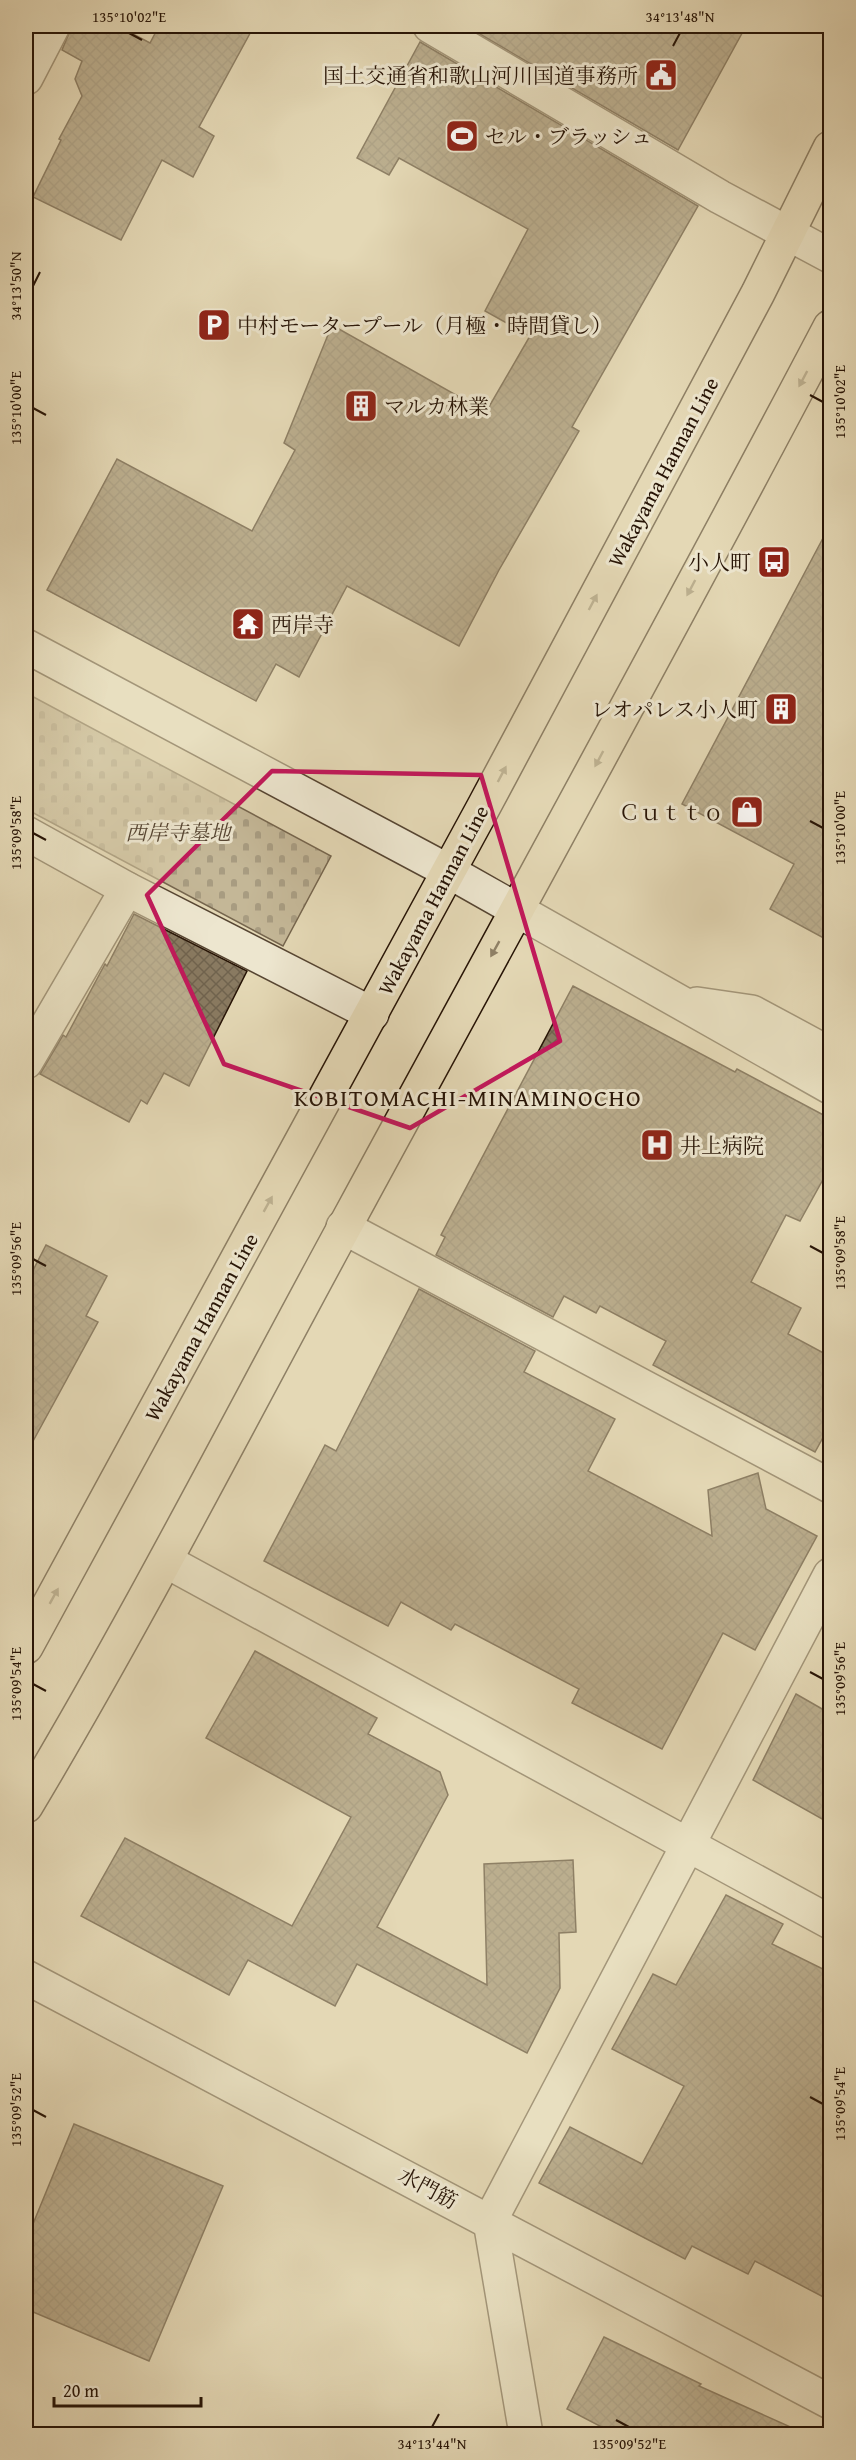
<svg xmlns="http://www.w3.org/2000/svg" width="856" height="2460" font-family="'Gentium Book Plus','Noto Serif JP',serif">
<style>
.cemetery{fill:url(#cemetery-stones);stroke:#76664e;stroke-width:1.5}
.building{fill:url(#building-cross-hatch);stroke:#271406;stroke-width:1.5}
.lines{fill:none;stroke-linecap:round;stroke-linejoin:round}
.minor-casing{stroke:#564532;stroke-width:36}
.major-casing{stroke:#271406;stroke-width:36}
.minor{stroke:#ede6cf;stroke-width:33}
.major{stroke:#e4d8b5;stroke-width:33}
.oneway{fill:#8f8066}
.marked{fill:none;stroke:#c2185b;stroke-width:4.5;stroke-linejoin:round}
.ticks{fill:none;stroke:#271406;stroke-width:2}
.labels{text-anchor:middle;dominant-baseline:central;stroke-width:6;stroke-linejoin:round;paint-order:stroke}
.poi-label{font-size:21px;fill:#271406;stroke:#ede6cf;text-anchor:start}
.street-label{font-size:21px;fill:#271406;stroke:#ede6cf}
.park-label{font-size:21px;font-style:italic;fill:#564532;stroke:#ede6cf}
.quarter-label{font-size:24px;letter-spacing:1.5px;fill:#271406;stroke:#ede6cf}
.neatline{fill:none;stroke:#271406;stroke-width:2}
.ticks-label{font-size:15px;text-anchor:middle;fill:#271406}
</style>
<defs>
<pattern id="cemetery-stones" width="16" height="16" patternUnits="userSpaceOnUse" patternTransform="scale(1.5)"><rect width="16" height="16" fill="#c4b797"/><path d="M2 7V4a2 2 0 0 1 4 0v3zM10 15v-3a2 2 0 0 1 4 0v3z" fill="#a89c81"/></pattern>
<pattern id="building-cross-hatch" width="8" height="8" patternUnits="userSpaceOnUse" patternTransform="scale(1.5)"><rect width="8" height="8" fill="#897a61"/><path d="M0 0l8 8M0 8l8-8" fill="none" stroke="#70634e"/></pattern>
</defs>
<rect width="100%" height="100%" fill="#e4d8b5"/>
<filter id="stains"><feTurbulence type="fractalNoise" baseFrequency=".00333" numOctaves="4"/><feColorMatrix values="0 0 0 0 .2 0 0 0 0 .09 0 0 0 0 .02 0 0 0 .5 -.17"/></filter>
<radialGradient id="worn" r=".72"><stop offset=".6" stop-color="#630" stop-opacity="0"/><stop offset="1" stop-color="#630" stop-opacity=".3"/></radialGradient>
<path class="cemetery" d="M26,693L331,856L283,946L26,809Z"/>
<g class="building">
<path d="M72,26H118L150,43L159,26H254L199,127L214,136L193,177L162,160L121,240L33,197L61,140L59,139L82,96L75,79L82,61L62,50Z"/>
<path d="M466,26H746L678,150Z"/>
<path d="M420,42L698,206L572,427L579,431L499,570L459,646L347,586L299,677L276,664L256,701L47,590L117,459L252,531L295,450L284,443L332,325L486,412L530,336L485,311L528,229L399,158L389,175L357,158Z"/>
<path d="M831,523V942L770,909L794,864L682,804Z"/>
<path d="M134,914L247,971L189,1086L164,1073L147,1104L141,1100L129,1122L40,1074L63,1035L66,1037L105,964L107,966Z"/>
<path d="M573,986L735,1072L737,1069L831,1119V1165L800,1221L786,1215L751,1282L801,1308L788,1334L831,1357V1423L815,1452L653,1365L666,1341L600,1306L596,1313L564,1296L553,1317L436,1255L445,1237L441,1235Z"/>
<path d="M46,1245L107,1276L86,1316L98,1322L26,1454V1284Z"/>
<path d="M419,1289L535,1351L524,1372L615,1419L588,1471L712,1536L708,1490L758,1473L766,1509L817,1536L755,1650L723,1633L662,1749L572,1703L579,1689L455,1624L451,1630L401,1602L388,1626L264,1561L325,1445L336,1451Z"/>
<path d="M255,1651L377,1718L368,1734L440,1772L448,1795L377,1927L487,1985L484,1864L573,1860L576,1932L559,1933L560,1988L527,2053L357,1964L335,2006L248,1960L229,1995L81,1916L125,1838L292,1926L351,1817L206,1738Z"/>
<path d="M796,1694L831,1714V1824L753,1780Z"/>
<path d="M726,1895L783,1924L772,1944L831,1973V2301L755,2261L748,2274L692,2246L685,2259L539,2183L570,2127L642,2164L684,2086L612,2049L653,1974L676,1985Z"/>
<path d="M74,2124L223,2186L149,2361L26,2309V2241Z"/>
<path d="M604,2337L701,2384L699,2386L806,2434H615L567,2409Z"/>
</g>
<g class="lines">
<defs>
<g id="minor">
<path d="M430,26L720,197L830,256"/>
<path d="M26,78L53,26"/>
<path d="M26,646L448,871L830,1087"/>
<path d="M26,833L127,889L372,1014"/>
<path d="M697,1004L752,1012L830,1054"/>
<path d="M26,1062L127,889"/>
<path d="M343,1227L830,1486"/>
<path d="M166,1561L830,1922"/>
<path d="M26,1977L830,2402"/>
<path d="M526,2434L490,2221L830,1575"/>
</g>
<g id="major">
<path d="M26,1647L483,808L758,293L830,148"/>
<path d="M26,1806C142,1612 244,1411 352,1213C512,918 674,624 830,327"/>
</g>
</defs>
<use href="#minor" class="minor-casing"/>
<use href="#major" class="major-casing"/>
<use href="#minor" class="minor"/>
<use href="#major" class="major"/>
</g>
<defs><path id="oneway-solid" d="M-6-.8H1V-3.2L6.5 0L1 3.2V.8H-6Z" transform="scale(1.5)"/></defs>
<g class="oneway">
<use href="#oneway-solid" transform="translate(803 379) rotate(118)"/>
<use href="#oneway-solid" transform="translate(691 588) rotate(118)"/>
<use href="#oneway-solid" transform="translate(593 602) rotate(-62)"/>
<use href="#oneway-solid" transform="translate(599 759) rotate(118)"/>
<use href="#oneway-solid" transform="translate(502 774) rotate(-62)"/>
<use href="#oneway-solid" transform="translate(495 949) rotate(119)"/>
<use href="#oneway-solid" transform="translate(268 1204) rotate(-61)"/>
<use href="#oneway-solid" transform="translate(54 1596) rotate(-61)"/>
</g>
<path d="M0 0H856V2460H0ZM272,771L481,775L560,1041L410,1128L224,1064L147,895Z" fill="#e4d8b5" fill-opacity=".55" fill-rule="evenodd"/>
<path class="marked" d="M272,771L481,775L560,1041L410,1128L224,1064L147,895Z"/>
<path class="ticks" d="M129,33L142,40M673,46L680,33M33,286L40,272M810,395L823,402M33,408L46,415M810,821L823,828M33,833L46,840M810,1246L823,1253M33,1259L46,1266M810,1672L823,1679M33,1684L46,1691M810,2097L823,2104M33,2110L46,2117M616,2420L629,2427M432,2427L439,2414"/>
<defs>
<symbol id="civic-square" viewBox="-11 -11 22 22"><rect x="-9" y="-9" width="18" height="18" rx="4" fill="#8f2418" stroke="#ede6cf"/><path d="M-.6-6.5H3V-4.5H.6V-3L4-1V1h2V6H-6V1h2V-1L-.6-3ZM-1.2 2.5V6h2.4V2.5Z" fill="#fff"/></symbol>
<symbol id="stadium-square" viewBox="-11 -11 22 22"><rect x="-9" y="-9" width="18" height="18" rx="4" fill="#8f2418" stroke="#ede6cf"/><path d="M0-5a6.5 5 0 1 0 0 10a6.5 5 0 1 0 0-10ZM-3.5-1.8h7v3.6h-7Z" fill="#fff"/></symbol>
<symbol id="parking-square" viewBox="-11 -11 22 22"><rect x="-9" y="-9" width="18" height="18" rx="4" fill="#8f2418" stroke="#ede6cf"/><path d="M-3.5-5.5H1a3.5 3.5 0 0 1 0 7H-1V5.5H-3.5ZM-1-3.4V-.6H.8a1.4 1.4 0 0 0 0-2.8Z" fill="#fff"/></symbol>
<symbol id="building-square" viewBox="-11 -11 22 22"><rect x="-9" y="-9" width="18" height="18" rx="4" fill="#8f2418" stroke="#ede6cf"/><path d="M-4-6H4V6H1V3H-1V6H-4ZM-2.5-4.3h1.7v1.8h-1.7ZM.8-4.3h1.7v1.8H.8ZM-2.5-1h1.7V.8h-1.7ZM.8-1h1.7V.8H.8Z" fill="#fff"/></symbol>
<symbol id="bus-square" viewBox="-11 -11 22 22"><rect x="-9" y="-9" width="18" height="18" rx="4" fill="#8f2418" stroke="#ede6cf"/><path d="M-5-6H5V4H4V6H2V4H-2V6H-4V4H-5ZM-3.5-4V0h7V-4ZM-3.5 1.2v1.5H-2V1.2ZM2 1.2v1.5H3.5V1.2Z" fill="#fff"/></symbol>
<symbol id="temple-square" viewBox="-11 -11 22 22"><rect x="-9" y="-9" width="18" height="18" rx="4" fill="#8f2418" stroke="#ede6cf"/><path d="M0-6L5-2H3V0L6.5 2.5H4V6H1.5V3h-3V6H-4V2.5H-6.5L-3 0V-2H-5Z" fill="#fff"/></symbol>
<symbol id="shop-square" viewBox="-11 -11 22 22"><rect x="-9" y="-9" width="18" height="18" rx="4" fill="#8f2418" stroke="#ede6cf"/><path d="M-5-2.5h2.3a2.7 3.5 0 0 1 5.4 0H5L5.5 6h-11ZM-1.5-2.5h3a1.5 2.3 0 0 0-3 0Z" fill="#fff"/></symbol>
<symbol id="hospital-square" viewBox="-11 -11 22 22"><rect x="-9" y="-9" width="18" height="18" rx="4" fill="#8f2418" stroke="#ede6cf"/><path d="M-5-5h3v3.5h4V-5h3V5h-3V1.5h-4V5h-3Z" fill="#fff"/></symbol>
</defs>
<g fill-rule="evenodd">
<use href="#civic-square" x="642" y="56" width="38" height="38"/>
<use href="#stadium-square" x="443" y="117" width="38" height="38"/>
<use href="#parking-square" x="195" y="306" width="38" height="38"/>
<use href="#building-square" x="342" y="387" width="38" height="38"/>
<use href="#bus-square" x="755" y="543" width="38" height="38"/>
<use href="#temple-square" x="229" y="605" width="38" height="38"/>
<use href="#building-square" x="762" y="690" width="38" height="38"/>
<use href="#shop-square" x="728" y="793" width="38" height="38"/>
<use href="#hospital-square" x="638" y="1126" width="38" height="38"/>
</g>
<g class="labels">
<g class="poi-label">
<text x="638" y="75" text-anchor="end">国土交通省和歌山河川国道事務所</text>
<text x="485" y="136">セル・ブラッシュ</text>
<text x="237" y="325">中村モータープール（月極・時間貸し）</text>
<text x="384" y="406">マルカ林業</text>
<text x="751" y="562" text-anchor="end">小人町</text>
<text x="271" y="624">西岸寺</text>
<text x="758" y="709" text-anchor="end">レオパレス小人町</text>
<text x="724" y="812" text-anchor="end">Ｃｕｔｔｏ</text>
<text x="680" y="1145">井上病院</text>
</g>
<g class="street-label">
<text transform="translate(663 472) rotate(-62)">Wakayama Hannan Line</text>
<text transform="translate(433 900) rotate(-62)">Wakayama Hannan Line</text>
<text transform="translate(201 1327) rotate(-61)">Wakayama Hannan Line</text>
<text transform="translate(428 2188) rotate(28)">水門筋</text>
</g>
<g class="park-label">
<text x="178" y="832">西岸寺墓地</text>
</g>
<g class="quarter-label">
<text x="468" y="1097">KOBITOMACHI-MINAMINOCHO</text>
</g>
</g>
<rect width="856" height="2460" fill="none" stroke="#e4d8b5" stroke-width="66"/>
<path d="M54 2397v9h147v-9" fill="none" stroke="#271406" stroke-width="3"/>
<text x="63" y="2397" font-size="18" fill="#271406" stroke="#ede6cf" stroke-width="4.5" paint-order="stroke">20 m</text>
<rect x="33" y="33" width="790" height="2394" class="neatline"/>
<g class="ticks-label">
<text x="129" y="22">135°10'02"E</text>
<text x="680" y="22">34°13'48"N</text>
<text transform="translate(16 286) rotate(-90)" y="5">34°13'50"N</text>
<text transform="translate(840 402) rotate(-90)" y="5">135°10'02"E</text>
<text transform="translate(16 408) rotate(-90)" y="5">135°10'00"E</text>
<text transform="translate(840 828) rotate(-90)" y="5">135°10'00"E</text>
<text transform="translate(16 833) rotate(-90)" y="5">135°09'58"E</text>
<text transform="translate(840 1253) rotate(-90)" y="5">135°09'58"E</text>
<text transform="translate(16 1259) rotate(-90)" y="5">135°09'56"E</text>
<text transform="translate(840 1679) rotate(-90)" y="5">135°09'56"E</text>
<text transform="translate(16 1684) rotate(-90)" y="5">135°09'54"E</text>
<text transform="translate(840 2104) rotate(-90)" y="5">135°09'54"E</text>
<text transform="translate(16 2110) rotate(-90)" y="5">135°09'52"E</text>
<text x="432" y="2449">34°13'44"N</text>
<text x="629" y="2449">135°09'52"E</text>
</g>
<rect width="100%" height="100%" filter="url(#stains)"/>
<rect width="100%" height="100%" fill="url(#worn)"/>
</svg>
